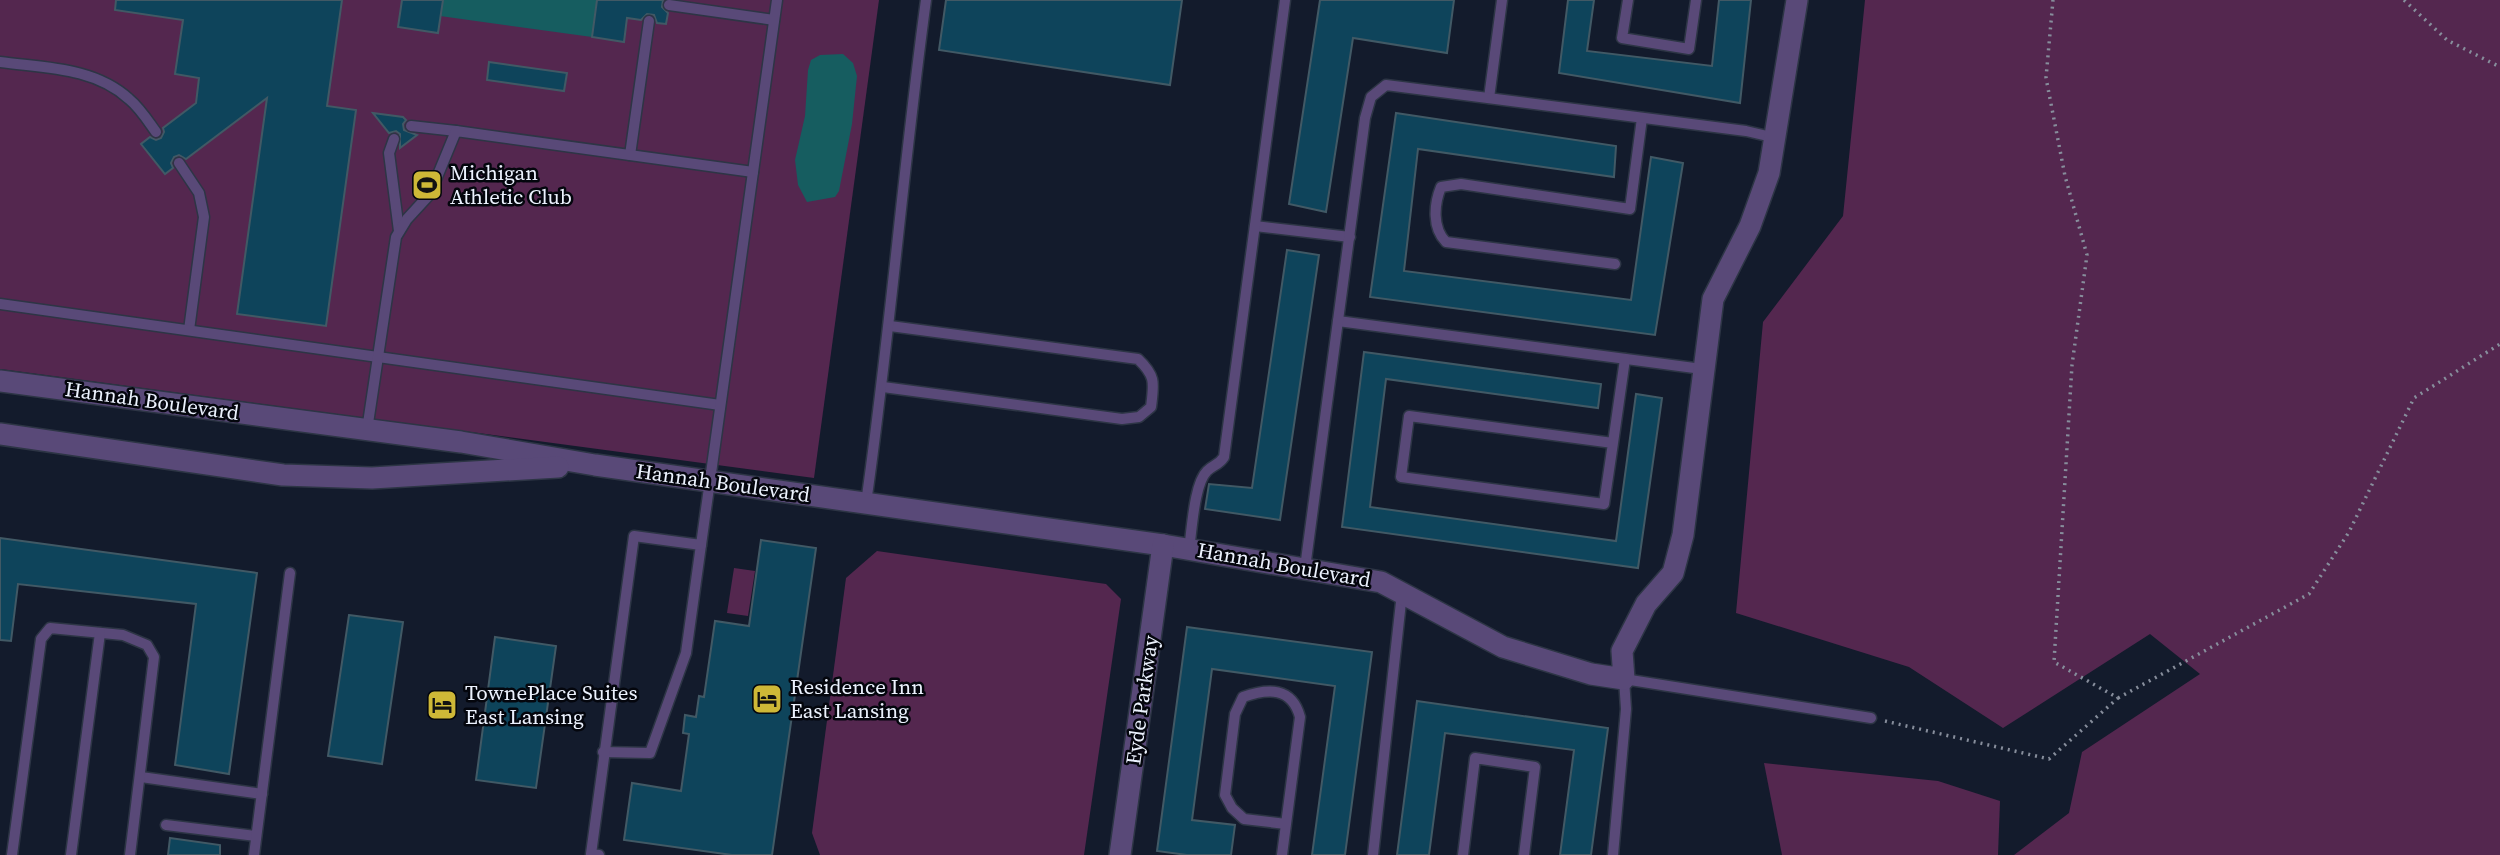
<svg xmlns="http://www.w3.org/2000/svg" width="2500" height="855" font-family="'Source Serif 4',serif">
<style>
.green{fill:#54274f}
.water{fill:#165d60}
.building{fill:#0e445b;stroke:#415965;stroke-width:2}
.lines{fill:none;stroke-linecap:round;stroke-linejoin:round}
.service-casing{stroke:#2d3545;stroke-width:13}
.minor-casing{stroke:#2d3545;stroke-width:24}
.path{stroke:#878e9c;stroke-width:3.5;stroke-dasharray:2 5;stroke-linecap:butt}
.service{stroke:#594978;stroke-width:10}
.minor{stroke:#594978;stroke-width:21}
.labels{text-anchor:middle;stroke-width:5;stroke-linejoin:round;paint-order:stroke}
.poi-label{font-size:21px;fill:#ecf2fe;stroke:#04060d;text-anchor:start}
.street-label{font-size:21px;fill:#ecf2fe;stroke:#04060d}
</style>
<rect width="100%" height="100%" fill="#131b2c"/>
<!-- green -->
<g class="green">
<polygon points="0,0 879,0 814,478 0,369"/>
<polygon points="1865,0 2500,0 2500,855 2014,855 2069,813 2082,752 2200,674 2150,634 2003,728 1909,667 1736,613 1763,322 1843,216"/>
<polygon points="877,551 1106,584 1121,599 1084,855 820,855 812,833 846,578"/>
<polygon points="734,568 755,571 748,616 727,613"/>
<polygon points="1764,763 1938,781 2000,801 1998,855 1782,855"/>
</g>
<!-- water -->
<g class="water">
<polygon points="443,0 597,0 592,37 440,16"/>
<polygon points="843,54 853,63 857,76 852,124 839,191 835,197 807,202 798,185 795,160 805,116 808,70 811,60 820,55"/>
</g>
<!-- building -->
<g class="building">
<polygon points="116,0 342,0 327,106 356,110 326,326 237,314 267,98 186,159 179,155 174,157 171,163 173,168 165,174 141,144 150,137 156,140 161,138 164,132 163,128 196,103 199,78 175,74 183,20 115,10"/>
<polygon points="402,0 443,0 438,33 398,27"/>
<polygon points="597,0 663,0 662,7 668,13 666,24 657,23 654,15 647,14 641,20 627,18 624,42 592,37"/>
<polygon points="946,0 1182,0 1170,85 939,50"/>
<polygon points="1320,0 1454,0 1447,53 1353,38 1326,212 1289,204"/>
<polygon points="1568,0 1594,0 1587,51 1712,66 1719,0 1751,0 1740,103 1559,73"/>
<polygon points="489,62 567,73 564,91 487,80"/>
<polygon points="373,113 403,117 406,120 403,124 404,130 417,135 400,148 400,134 396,131 389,133"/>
<polygon points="1396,113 1616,146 1614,177 1418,149 1404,271 1631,300 1651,157 1683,163 1655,335 1370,297"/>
<polygon points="1287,250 1319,255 1280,520 1205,509 1209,484 1252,488"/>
<polygon points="1364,352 1601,384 1598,408 1386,379 1370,507 1616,541 1636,394 1662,398 1638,568 1342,527"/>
<polygon points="0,538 257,573 229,774 175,765 196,604 18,584 11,641 0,640"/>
<polygon points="761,540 816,548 772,855 732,855 624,840 632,783 681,791 689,734 683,733 685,715 696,717 699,696 704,697 715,621 749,626"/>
<polygon points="349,615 403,622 382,764 328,756"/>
<polygon points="1187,627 1372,652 1345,855 1312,855 1335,686 1212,669 1192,820 1235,825 1231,855 1187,855 1157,851"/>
<polygon points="495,637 556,646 536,788 476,780"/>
<polygon points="1417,701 1608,728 1591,855 1560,855 1574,750 1445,733 1429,855 1397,855"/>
<polygon points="170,838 220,845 220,855 168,855"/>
</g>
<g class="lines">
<!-- service casing -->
<g class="service-casing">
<g id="service">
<polyline points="1628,0 1622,38 1689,49 1696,0"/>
<polyline points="669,5 774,20"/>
<path d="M0 62C44 68 94 67 129 99 140 108 148 121 156 132"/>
<polyline points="1489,98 1502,0"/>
<polyline points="411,126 456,131"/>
<polyline points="394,139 389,153 399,231"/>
<polyline points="630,155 649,21"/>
<polyline points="179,163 199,193 204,217 189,330"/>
<polyline points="1255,226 1350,237"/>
<path d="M1615 264 1446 242C1432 228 1434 204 1441 187L1461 184 1630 209 1642 118"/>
<polyline points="0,304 720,405"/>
<polyline points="1338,321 1702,369"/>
<path d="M883 387 1122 419 1139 417 1151 407C1154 383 1156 376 1138 359L890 326"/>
<polyline points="367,430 396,237 407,219 430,194 456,131 753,172"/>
<polyline points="1613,443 1604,504 1401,477 1409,416 1613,443 1625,359"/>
<path d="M866 503C890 336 903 167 926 0"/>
<path d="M1189 549C1192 530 1194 484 1207 471 1213 465 1219 465 1224 457L1285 0"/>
<polyline points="1305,568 1365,118 1371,97 1386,85 1746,131 1776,138"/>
<polyline points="603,752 650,753 686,653 701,545"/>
<polyline points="141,777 262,794"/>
<polyline points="166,825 256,836"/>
<polyline points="12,855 41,639 50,628 123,635 147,645 154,657 130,855"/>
<polyline points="71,855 100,633"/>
<polyline points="254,855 290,573"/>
<polyline points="599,855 591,854 634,536 701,545 777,0"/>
<path d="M1282 855 1300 717C1292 687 1268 688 1243 697L1235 714 1225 795 1232 808 1244 819 1286 824"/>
<polyline points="1373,855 1402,593"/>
<polyline points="1463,855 1475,758 1535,767 1524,855"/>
<polyline points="1613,855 1626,709 1624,679 1871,718"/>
</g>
</g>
<!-- minor casing -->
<g class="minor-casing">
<g id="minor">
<polyline points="0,381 461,442 595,465 1163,545 1381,582 1503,647 1591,674 1624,679 1622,651 1646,604 1673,573 1683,535 1713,299 1750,226 1769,173 1797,0"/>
<polyline points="0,434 283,475 372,478 558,467"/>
<polyline points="1120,855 1163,545"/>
</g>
</g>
<!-- path -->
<g class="path">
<polyline points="2404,0 2447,40 2500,67"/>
<polyline points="2118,698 2309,594 2349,532 2414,398 2500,344"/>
<polyline points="1885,721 2049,759 2118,698 2054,662 2072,365 2087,255 2065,176 2046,78 2053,0"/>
</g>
<!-- service -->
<use href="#service" class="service"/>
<!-- minor -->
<use href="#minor" class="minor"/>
</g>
<!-- icons -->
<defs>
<g id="stadium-square" transform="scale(1.575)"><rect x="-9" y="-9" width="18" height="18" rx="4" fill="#ceb837" stroke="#04060d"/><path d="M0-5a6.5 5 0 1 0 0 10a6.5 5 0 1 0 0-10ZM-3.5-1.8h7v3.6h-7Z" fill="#111"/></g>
<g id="hotel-square" transform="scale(1.575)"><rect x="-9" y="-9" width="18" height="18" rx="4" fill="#ceb837" stroke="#04060d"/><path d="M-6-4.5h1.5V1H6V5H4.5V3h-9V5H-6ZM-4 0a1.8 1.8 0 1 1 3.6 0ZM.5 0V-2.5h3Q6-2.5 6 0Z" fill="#111"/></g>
</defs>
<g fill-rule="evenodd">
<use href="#stadium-square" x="427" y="185"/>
<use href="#hotel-square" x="767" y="699"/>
<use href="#hotel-square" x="442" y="705"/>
</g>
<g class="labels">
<!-- poi labels -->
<g class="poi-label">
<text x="450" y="180">Michigan<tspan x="450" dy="24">Athletic Club</tspan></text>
<text x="790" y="694">Residence Inn<tspan x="790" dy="24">East Lansing</tspan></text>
<text x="465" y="700">TownePlace Suites<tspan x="465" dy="24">East Lansing</tspan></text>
</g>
<!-- street labels -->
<g class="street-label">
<text transform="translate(152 401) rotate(8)" y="7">Hannah Boulevard</text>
<text transform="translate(723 483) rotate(8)" y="7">Hannah Boulevard</text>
<text transform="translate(1284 565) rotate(10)" y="7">Hannah Boulevard</text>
<text transform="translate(1142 700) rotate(-82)" y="7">Eyde Parkway</text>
</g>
</g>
</svg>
